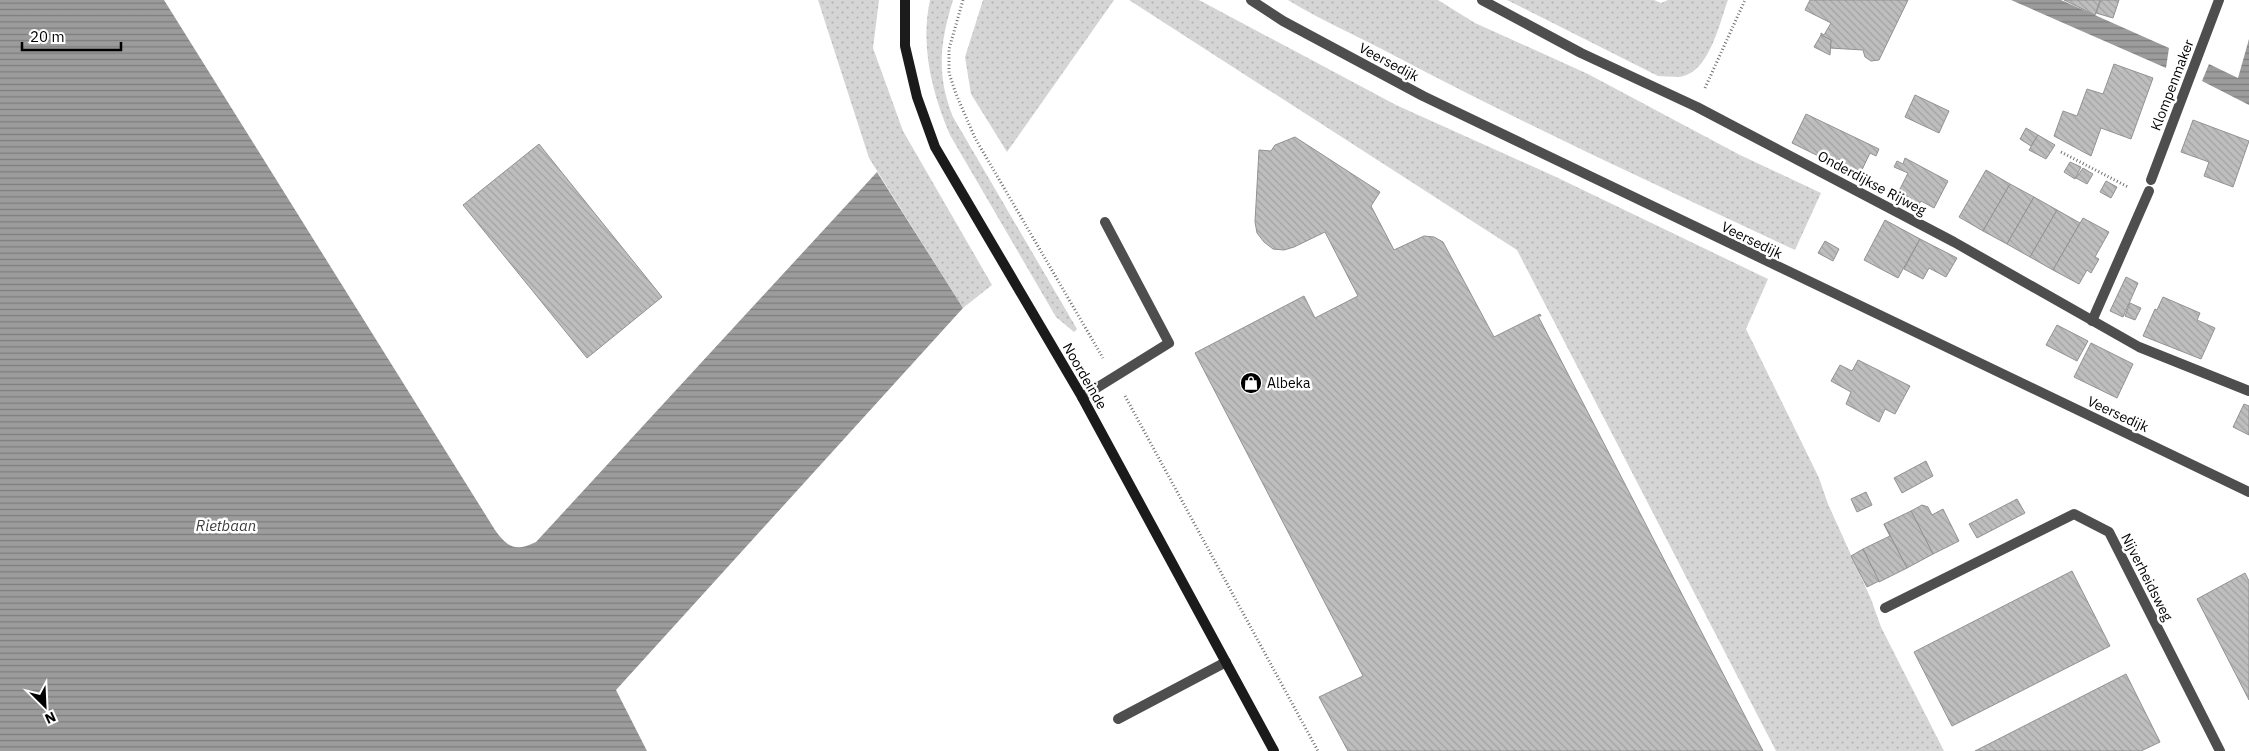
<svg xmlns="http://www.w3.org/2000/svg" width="2249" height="751" font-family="'IBM Plex Sans',sans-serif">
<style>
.grass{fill:url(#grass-dots)}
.water{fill:url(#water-rules)}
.building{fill:url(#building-back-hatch);stroke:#929292}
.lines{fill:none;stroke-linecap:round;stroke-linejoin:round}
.path{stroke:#707070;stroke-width:3;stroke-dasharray:1 2.5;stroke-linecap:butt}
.service{stroke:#4e4e4e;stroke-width:10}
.minor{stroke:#4e4e4e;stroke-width:10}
.tertiary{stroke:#4e4e4e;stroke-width:10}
.secondary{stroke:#1b1b1b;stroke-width:10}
.labels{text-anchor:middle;stroke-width:5;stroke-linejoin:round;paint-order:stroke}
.street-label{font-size:14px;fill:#000;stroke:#fff}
.poi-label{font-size:14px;fill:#000;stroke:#fff;text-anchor:start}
.water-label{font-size:15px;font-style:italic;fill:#3d3d3d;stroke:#fff}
</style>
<defs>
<pattern id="grass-dots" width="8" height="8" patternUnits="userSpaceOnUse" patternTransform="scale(1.25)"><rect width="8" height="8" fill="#d5d5d5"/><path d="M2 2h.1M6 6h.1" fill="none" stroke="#b5b5b5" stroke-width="1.8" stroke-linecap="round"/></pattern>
<pattern id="water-rules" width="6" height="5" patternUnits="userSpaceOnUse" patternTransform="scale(1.25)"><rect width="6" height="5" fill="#9c9c9c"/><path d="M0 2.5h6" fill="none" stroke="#7d7d7d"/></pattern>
<pattern id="building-back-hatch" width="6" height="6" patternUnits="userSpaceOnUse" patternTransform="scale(1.25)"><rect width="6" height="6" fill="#bebebe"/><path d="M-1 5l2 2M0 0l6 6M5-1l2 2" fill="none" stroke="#a2a2a2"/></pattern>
</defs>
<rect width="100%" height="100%" fill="#fff"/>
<!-- grass -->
<g class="grass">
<polygon points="818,0 879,0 873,48 903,131 992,285 963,308 869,158"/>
<path d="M930 0H953C940 43 936 74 953 117L1077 329 1074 332 1056 317 950 135C932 93 920 46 930 0Z"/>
<polygon points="983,0 1114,0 1007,152 971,94 965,57"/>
<polygon points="1129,0 1199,0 1396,105 1556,177 1768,279 1746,329 1819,478 1828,504 1871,599 1881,627 1944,751 1776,751 1517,250"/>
<path d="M1288 0H1438L1475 23 1588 74 1740 155 1821 193 1795 250C1661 187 1526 125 1395 56 1360 37 1322 21 1288 0Z"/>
<path d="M1507 0H1654L1661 3 1668 0H1728C1719 24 1709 75 1678 77 1671 77 1664 76 1658 76Z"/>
</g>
<!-- water -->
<g class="water">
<path d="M0 0H164L495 530C508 548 516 552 536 542L877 172 963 308 616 690 647 751H0Z"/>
<polygon points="2011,0 2061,0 2169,48 2166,68"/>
<polygon points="2249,39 2249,105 2202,81 2209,64 2238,78"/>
</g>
<!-- building -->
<g class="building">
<polygon points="1810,0 1908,0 1879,60 1871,61 1865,57 1863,50 1830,48 1831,40 1821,35 1821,33 1824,35 1831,23 1805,10"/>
<polygon points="2064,0 2100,0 2095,15"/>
<polygon points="2101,0 2119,0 2113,18 2096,13"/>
<polygon points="1821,35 1831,40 1830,55 1814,47"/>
<polygon points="2114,64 2153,78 2131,139 2101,128 2091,156 2054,136 2063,111 2077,116 2087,89 2103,94"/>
<polygon points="1915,95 1949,111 1939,133 1905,117"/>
<polygon points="1806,114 1879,149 1876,156 1870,153 1859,176 1792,143"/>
<polygon points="2193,120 2249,141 2233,187 2204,176 2209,162 2181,152"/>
<polygon points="2026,128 2038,135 2031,146 2020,139"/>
<polygon points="2038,135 2055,145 2046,159 2029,150"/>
<polygon points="1295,137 1380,192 1371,206 1394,250 1424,236 1434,237 1443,242 1494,337 1540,314 1541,316 1538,316 1763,751 1348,751 1319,697 1363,676 1195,353 1304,296 1315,318 1358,296 1325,232 1294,247 1284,250 1273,249 1264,242 1257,233 1255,222 1259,150 1271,151 1275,145"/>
<polygon points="539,144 662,297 587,358 463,205"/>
<polygon points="1905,158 1948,181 1934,208 1921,201 1918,206 1897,195 1908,173 1894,167 1897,161 1903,164"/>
<polygon points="2070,162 2081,167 2075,179 2064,172"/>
<polygon points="2083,168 2093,174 2087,184 2076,178"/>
<polygon points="1986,170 2010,184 1983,231 1959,217"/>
<polygon points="2106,181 2117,187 2111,198 2100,192"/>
<polygon points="2010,184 2034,197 2007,244 1983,231"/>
<polygon points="2034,197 2057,210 2030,257 2007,244"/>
<polygon points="2057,210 2080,223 2053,270 2030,257"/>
<polygon points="2083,218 2109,232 2095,257 2099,259 2091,273 2087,270 2079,284 2053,270"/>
<polygon points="1885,220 1920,239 1898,278 1864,260"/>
<polygon points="1920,239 1957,258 1946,277 1929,268 1923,279 1904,269"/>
<polygon points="1825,241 1839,249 1833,261 1818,253"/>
<polygon points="2126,277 2138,283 2123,317 2110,311"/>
<polygon points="2163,297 2200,313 2197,320 2215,328 2201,359 2143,336 2155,309 2157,310"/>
<polygon points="2130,303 2141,308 2135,320 2125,316"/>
<polygon points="2057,325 2088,341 2077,361 2046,345"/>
<polygon points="2091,343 2133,364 2117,398 2074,377"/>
<polygon points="1858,360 1910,386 1895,414 1885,409 1879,422 1846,404 1851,392 1831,381 1840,365 1852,371"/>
<polygon points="2244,404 2249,406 2249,435 2233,427"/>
<polygon points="1926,461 1933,476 1902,493 1894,478"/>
<polygon points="1866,492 1872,505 1857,512 1851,499"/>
<polygon points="2017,499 2025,513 1977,538 1969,524"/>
<polygon points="1922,505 1928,507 1932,515 1943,509 1959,541 1933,554 1911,511"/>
<polygon points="1911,511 1933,554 1907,568 1884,524"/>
<polygon points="1884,524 1907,568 1879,582 1863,549 1890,536"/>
<polygon points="1863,549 1879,581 1867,587 1851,556"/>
<polygon points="2072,571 2110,646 1952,726 1914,652"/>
<polygon points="2245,573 2249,581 2249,700 2197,599"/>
<polygon points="2126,674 2160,742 2141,751 1975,751"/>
</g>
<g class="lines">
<!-- path -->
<g class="path">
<polyline points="963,0 949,49 949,73 956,94 975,138 1103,358"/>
<polyline points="1705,88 1745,0"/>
<polyline points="2061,152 2128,187"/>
<polyline points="1125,396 1318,751"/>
</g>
<!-- service -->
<g class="service">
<polyline points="2092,321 2149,191"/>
<polyline points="1082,397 1169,343 1105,222"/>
</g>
<!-- minor -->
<g class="minor">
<polyline points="1482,0 1581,53 1697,107 1954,242 2139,347 2249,391"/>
<polyline points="2151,180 2219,0"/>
<polyline points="1885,608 2074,514 2109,532 2220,751"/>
<polyline points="1118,719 1226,662"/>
</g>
<!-- tertiary -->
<polyline class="tertiary" points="1251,0 1283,21 1423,96 2249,492"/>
<!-- secondary -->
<polyline class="secondary" points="905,0 905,46 917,97 935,147 1082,397 1274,751"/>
</g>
<!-- icons -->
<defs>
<g id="shop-disc" transform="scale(1.125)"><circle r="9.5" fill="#000" stroke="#fff"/><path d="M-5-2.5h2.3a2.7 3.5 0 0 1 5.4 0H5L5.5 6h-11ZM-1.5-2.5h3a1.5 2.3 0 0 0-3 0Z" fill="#fff"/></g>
</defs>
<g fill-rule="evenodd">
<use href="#shop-disc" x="1251" y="383"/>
</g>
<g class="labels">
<!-- street labels -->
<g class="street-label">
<text transform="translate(1389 62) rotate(28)" y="5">Veersedijk</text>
<text transform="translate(2172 85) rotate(-69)" y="5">Klompenmaker</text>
<text transform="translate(1872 183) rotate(28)" y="5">Onderdijkse Rijweg</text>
<text transform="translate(1752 240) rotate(26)" y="5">Veersedijk</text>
<text transform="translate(1085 376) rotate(60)" y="5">Noordeinde</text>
<text transform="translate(2118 414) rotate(25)" y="5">Veersedijk</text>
<text transform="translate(2147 577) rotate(63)" y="5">Nijverheidsweg</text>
</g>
<!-- poi labels -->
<g class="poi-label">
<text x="1267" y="388">Albeka</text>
</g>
<!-- water labels -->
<g class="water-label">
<text x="226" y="531">Rietbaan</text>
</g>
</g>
<!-- north arrow -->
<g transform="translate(45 706) rotate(156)" stroke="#ffffff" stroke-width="4" paint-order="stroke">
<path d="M0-4L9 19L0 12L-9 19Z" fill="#000000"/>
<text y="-8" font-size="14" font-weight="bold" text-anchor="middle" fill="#000000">N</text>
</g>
<!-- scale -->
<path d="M22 42v8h99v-8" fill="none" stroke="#000000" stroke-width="2.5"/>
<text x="30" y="42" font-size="15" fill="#000000" stroke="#ffffff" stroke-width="4" paint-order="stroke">20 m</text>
</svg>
